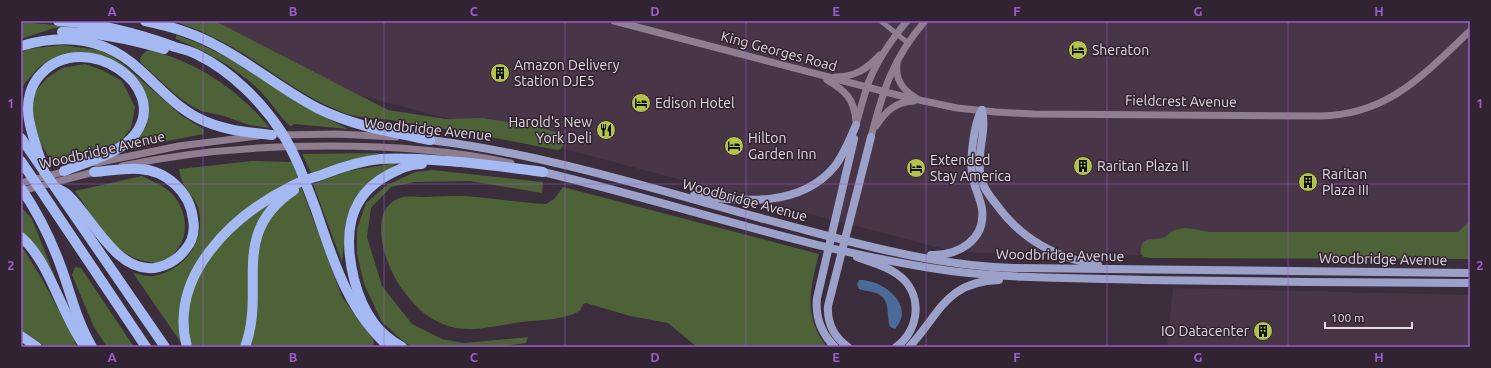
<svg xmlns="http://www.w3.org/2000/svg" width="1491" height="368" font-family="Ubuntu,sans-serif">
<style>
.built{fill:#483548}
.green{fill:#4d6237}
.water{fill:#4b6a97}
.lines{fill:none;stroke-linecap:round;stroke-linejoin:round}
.street{stroke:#8f7e8f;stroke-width:5}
.secondary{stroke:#8f7e8f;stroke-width:7}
.primary{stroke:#9ca1ca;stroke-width:8}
.highway{stroke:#a4b9f2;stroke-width:10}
.grid{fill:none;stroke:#9a60ca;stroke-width:1;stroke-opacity:0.55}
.labels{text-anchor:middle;stroke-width:3;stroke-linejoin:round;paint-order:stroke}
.poi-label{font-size:14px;fill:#e3dae3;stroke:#312331;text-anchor:start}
.street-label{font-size:14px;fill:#e3dae3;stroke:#312331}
.neatline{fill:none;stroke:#9a60ca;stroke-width:1.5}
.grid-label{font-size:13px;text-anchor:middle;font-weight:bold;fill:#9a60ca}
</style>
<rect width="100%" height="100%" fill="#3b2d3b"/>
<!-- built -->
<g class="built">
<polygon points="214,21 1470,21 1470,259 979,253 940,248 340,90"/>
<polygon points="1173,288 1470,295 1470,347 1167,347"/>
</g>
<!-- green -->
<g class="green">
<path d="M173 21H215L388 110 446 119 483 118 542 128 562 134C565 140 565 149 557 150 504 139 450 130 396 121 374 117 359 120 337 110 301 95 276 74 244 54 221 40 198 29 173 21Z"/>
<polygon points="21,22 76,27 54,28 21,39"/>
<path d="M176 35 198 43 234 61 311 110 348 129 294 124 292 126H290C278 115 270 100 258 89 234 66 206 52 176 39Z"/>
<polygon points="62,45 98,50 110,55 123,64 182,116 202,128 204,131 203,134 133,148 147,125 147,105 140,87 102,56 91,54 70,53 40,66 24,84 21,101 21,53 28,49"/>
<path d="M149 50C196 61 240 91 270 128L249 125 224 116 201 111 190 105 177 96 141 63 140 60C142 54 144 52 149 50Z"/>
<polygon points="85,64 102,70 122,81 135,107 131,128 120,142 54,166 37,137 31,112 33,94 47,78 62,68"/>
<polygon points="380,153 311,173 302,154"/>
<path d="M252 161 292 162 342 297 374 341 373 347H184L133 273C139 274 148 277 154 276 186 269 207 240 198 207 195 199 187 192 183 183 181 179 180 174 179 169Z"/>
<polygon points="397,163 361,190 347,217 342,262 313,184 348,171"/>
<polygon points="433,170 543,182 542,193 470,181 415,182 391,187 371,208 367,237 382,286 412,324 442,339 464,343 528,337 526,343 498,347 414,347 405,343 382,322 364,284 357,254 357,229 366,203 387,185 415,172"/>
<path d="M142 176C151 181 161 184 169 191 186 206 191 233 176 251 174 253 172 256 170 258 152 270 123 255 110 241 98 227 86 206 75 191Z"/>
<path d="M563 187 819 254C810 288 803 317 827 347H697L668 323 630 316 586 303 583 304 580 311C562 320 541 320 521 322 496 325 467 335 443 324 426 318 412 303 402 289 387 269 366 214 397 199 405 195 416 197 425 197 437 196 449 196 461 196 489 197 517 203 546 204L554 199Z"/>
<polygon points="21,207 32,219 57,282 49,268 21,233"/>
<path d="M1470 221V259L1150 258 1144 257 1141 254C1139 233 1156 242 1165 237 1169 235 1170 231 1175 230 1186 226 1198 230 1209 232H1458Z"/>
<polygon points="21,245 42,279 71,333 77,347 46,347 21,330"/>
<polygon points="75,267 81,268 134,347 107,347 94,327 72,275"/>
</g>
<!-- water -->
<path class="water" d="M859 280C882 279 917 305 895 329L890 327C886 316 891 300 878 294 872 291 865 291 859 289L857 284Z"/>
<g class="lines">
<!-- street -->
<polyline class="street" points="881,21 908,43"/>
<!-- secondary -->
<g class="secondary">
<path d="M614 21 905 97 957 108 996 112 1034 114 1320 116C1389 115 1424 74 1470 31"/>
<path d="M897 64C895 80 903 90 916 98"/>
<path d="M835 77C855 77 867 69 880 55"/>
<path d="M827 80C846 91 854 99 856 121"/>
<path d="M856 125C860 111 864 95 869 81 878 59 892 39 907 21"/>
<path d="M876 126C886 111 895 102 914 101"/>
<polyline points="280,135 337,134 396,137"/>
<path d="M871 137C883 90 893 58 925 21"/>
<polyline points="96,163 179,146 258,136"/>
<path d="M122 166C191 151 260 146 330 146 391 146 451 150 511 163"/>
<polyline points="21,183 67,171"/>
<polyline points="21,191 98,171"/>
</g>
<!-- primary -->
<g class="primary">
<path d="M982 110C987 131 977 151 980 171 981 185 988 194 996 204 1021 239 1055 258 1098 265"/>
<path d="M430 140C560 156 684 199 809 231 877 249 944 266 1014 268L1470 273"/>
<path d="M543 172C678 204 813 252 951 271 1015 279 1080 278 1144 280 1253 282 1361 282 1470 283"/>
<path d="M694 195C741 202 801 208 835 166 844 154 850 139 856 125"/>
<path d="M931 255C958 256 986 240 982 209 980 196 973 186 972 173 970 160 974 121 982 110"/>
<path d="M857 257C870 262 885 265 897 274 923 292 921 329 896 347"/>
<path d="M835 347C822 334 815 317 817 298L854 139"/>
<path d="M848 347C834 337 827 323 828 306L871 137"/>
<path d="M909 347C941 313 945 282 999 280"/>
</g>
<!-- highway -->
<g class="highway">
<path d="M58 21C98 23 137 33 175 47 183 49 191 51 198 55 231 71 262 102 282 133 297 157 306 184 316 210 333 260 348 311 389 347"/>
<path d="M145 21C170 26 196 34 219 47 253 65 282 90 317 108 353 126 391 132 430 140"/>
<path d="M62 32C97 32 130 39 164 49"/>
<path d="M21 46C65 33 106 38 140 70 159 87 175 106 198 118 221 130 246 132 272 135"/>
<polyline points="21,138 165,347"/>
<polyline points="21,161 146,347"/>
<path d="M44 171C39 152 28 128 28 109 28 95 32 83 42 73 85 29 170 85 136 133 122 153 86 162 64 171"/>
<path d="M21 188C38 213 51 239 61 267 71 294 77 322 92 347"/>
<path d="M56 188C60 190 66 192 69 196 92 218 116 272 154 268 167 266 177 260 185 250 193 241 195 230 193 219 190 192 166 170 139 169 124 168 109 171 94 172"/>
<path d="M21 237C50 262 61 314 85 347"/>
<polyline points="21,336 37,347"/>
<path d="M187 347C168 276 232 216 290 187 300 181 313 178 324 174 342 167 361 161 380 159 407 157 434 160 461 162 489 165 516 168 543 172"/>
<path d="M245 347C267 288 228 234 294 190"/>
<path d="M402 347C392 341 381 333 374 323 364 310 358 295 354 279 344 238 346 197 388 175 399 169 409 164 422 164"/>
</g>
</g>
<!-- grid -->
<path class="grid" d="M203 21V347M384 21V347M565 21V347M746 21V347M926 21V347M1107 21V347M1288 21V347M21 184H1470"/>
<!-- icons -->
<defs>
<g id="hotel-disc" transform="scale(1)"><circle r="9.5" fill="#b3c24b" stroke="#312331"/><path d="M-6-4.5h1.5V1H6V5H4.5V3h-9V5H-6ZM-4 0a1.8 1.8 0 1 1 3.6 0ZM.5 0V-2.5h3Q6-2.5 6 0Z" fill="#111"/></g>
<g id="building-disc" transform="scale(1)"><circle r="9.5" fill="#b3c24b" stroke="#312331"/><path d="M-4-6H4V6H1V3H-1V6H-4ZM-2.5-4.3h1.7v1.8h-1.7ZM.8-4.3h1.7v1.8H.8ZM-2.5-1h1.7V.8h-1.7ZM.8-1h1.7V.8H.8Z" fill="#111"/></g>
<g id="restaurant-disc" transform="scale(1)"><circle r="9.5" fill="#b3c24b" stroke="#312331"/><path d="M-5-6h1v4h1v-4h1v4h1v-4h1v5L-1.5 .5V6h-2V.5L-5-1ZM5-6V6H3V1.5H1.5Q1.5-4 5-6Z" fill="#111"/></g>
</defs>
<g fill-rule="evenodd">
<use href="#hotel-disc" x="1078" y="50"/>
<use href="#building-disc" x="500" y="73"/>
<use href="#hotel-disc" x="641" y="103"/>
<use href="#restaurant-disc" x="606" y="130"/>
<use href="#hotel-disc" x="734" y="146"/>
<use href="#building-disc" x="1083" y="166"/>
<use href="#hotel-disc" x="916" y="168"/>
<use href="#building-disc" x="1308" y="182"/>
<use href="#building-disc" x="1263" y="331"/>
</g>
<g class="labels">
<!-- poi labels -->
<g class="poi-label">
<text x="1092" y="55">Sheraton</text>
<text x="514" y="70">Amazon Delivery<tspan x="514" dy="16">Station DJE5</tspan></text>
<text x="655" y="108">Edison Hotel</text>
<text x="592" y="127" text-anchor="end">Harold's New<tspan x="592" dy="16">York Deli</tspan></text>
<text x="748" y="143">Hilton<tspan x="748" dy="16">Garden Inn</tspan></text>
<text x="930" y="165">Extended<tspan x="930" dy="16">Stay America</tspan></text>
<text x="1097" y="171">Raritan Plaza II</text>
<text x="1322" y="179">Raritan<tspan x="1322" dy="16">Plaza III</tspan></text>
<text x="1249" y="336" text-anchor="end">IO Datacenter</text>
</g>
<!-- street labels -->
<g class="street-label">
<text transform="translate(779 51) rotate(15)" y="5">King Georges Road</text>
<text transform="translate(1181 101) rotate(1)" y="5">Fieldcrest Avenue</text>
<text transform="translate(428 129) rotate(6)" y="5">Woodbridge Avenue</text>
<text transform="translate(102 150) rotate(-13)" y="5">Woodbridge Avenue</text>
<text transform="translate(745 200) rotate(15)" y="5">Woodbridge Avenue</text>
<text transform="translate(1060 255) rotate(1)" y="5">Woodbridge Avenue</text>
<text transform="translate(1383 259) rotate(1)" y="5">Woodbridge Avenue</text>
</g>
</g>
<!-- border -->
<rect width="1491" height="368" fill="none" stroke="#312331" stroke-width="44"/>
<!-- scale -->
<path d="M1325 322v6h87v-6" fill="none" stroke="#e3dae3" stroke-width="2"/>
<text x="1331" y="322" font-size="12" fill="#e3dae3" stroke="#312331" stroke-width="3" paint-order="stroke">100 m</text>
<rect x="22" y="22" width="1447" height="324" class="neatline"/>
<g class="grid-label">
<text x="112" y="16">A</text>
<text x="293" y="16">B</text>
<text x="474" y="16">C</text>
<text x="655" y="16">D</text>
<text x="836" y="16">E</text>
<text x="1017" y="16">F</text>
<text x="1198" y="16">G</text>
<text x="1379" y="16">H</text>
<text x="11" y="108">1</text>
<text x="1480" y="108">1</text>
<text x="11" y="270">2</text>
<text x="1480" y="270">2</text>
<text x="112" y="362">A</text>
<text x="293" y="362">B</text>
<text x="474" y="362">C</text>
<text x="655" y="362">D</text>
<text x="836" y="362">E</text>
<text x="1017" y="362">F</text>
<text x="1198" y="362">G</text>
<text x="1379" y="362">H</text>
</g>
</svg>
